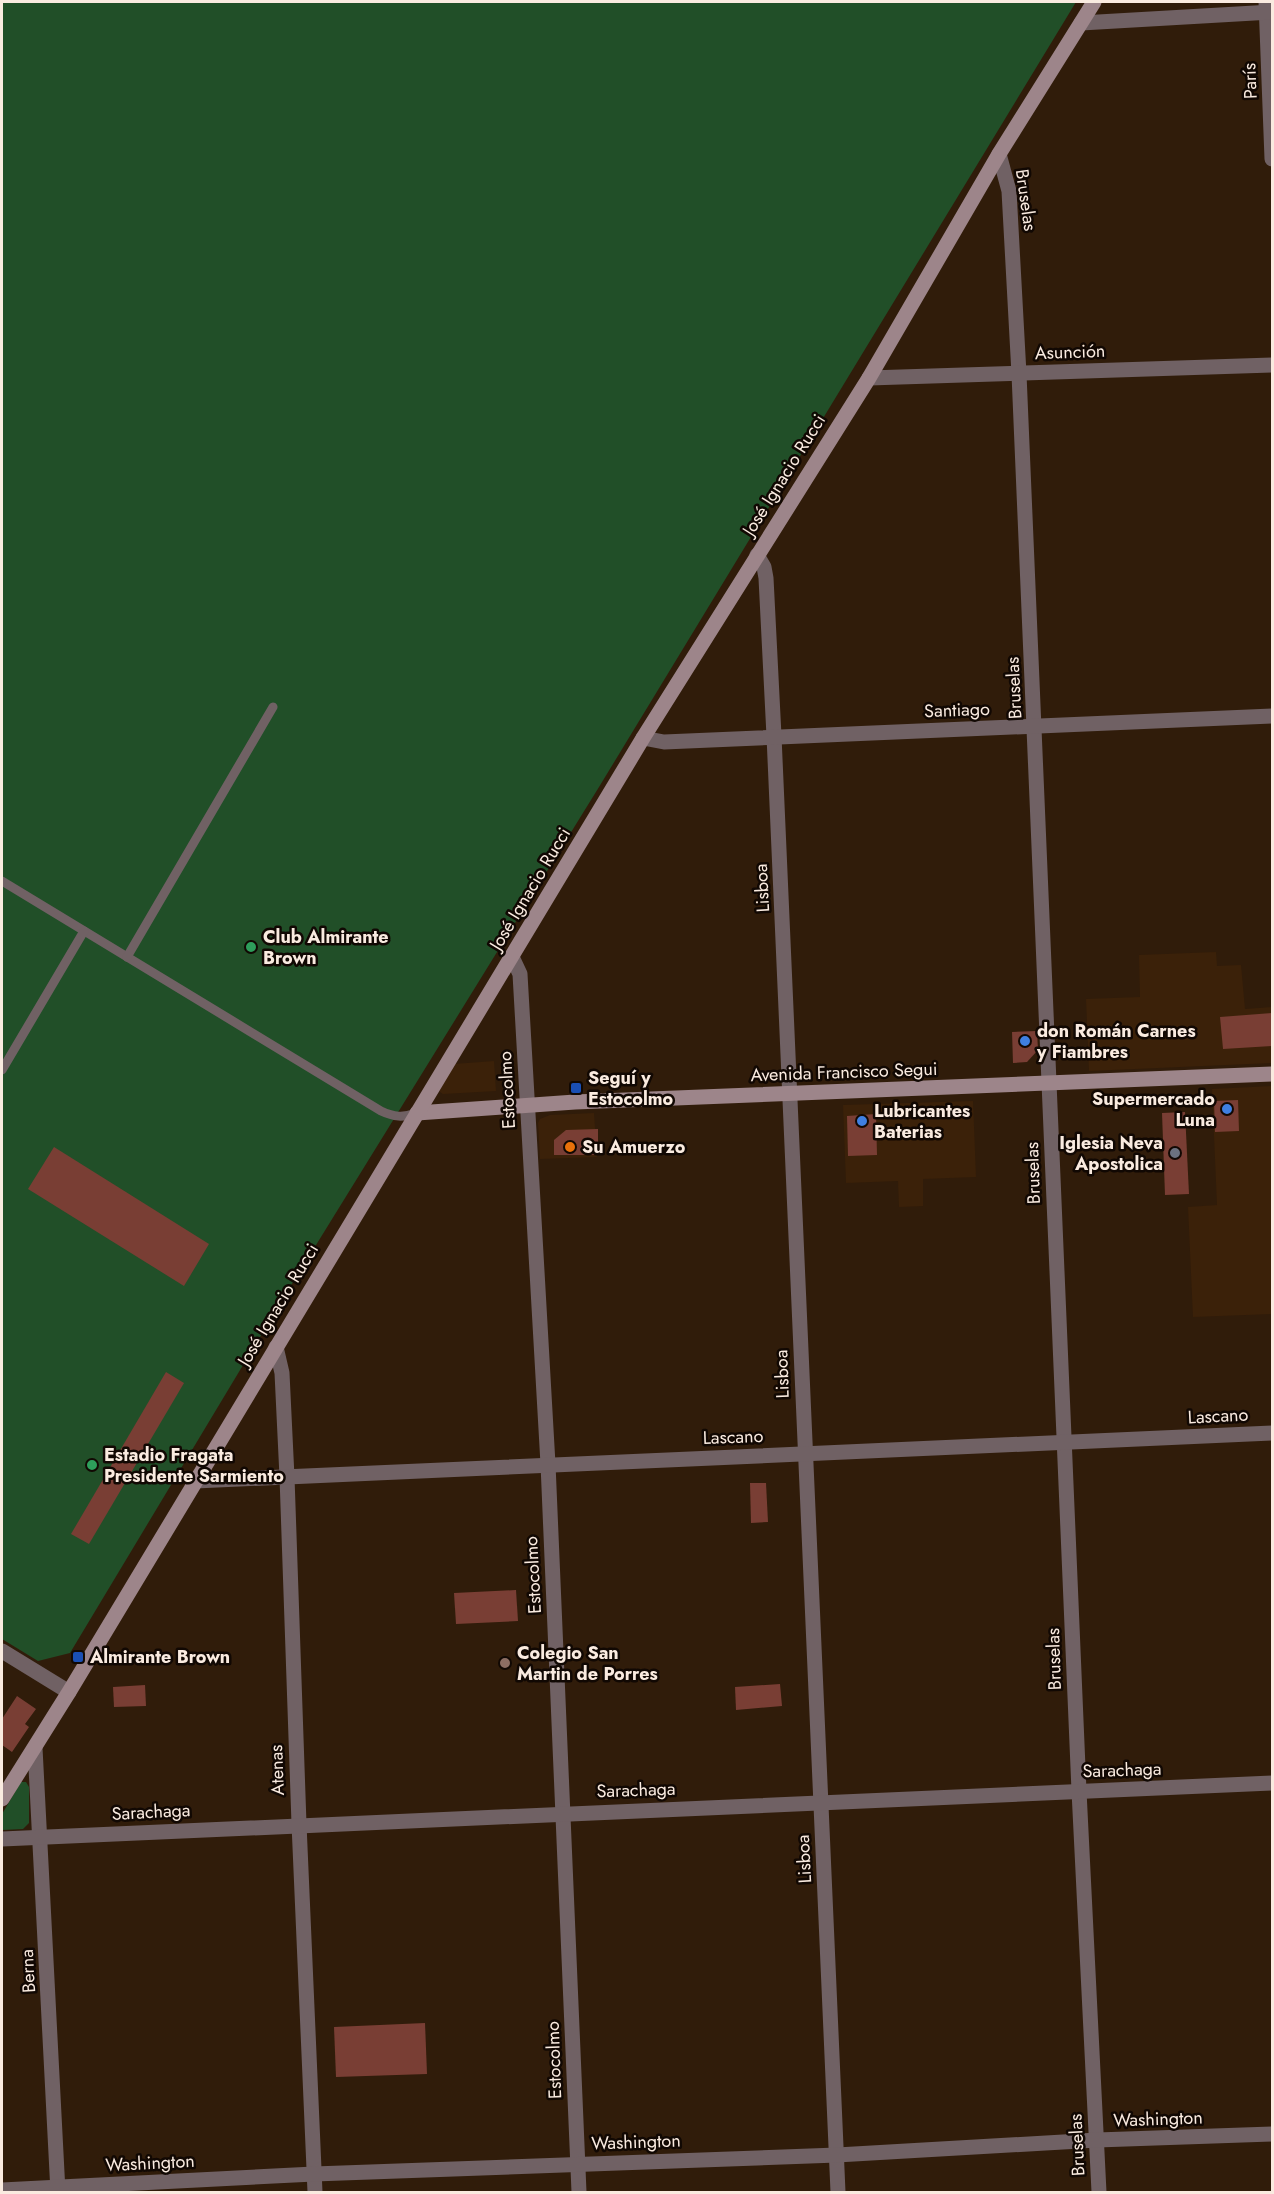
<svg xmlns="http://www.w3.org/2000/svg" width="1274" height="2194" font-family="Jost,sans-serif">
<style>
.built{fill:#3b2109}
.green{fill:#214f28}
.building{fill:#793e34}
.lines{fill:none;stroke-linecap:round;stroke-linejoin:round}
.lane{stroke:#706164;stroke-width:9}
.street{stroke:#706164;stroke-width:15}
.secondary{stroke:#9d858a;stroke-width:15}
.leisure-dot{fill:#2e9e5b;stroke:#110803;stroke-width:2}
.shop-dot{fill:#3f7fe0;stroke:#110803;stroke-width:2}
.transit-dot{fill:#1a4fb4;stroke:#110803;stroke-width:2}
.food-dot{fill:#e8710a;stroke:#110803;stroke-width:2}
.worship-dot{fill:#6b7280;stroke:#110803;stroke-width:2}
.education-dot{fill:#8d6e63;stroke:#110803;stroke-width:2}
.labels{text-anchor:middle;stroke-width:5;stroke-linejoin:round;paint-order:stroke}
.street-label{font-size:18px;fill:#faebe0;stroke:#110803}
.poi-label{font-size:18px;font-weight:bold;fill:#faebe0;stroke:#110803;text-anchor:start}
</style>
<rect width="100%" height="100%" fill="#301c0a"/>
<!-- built -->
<g class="built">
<polygon points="1216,952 1217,966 1241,965 1245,1009 1272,1007 1272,1063 1089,1071 1086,999 1140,997 1139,955"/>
<polygon points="494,1061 496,1091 443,1094 440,1092 439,1088 454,1064"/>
<polygon points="1272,1086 1272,1314 1193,1317 1188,1207 1217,1205 1212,1089"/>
<polygon points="973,1101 976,1177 923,1179 923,1206 899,1207 898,1181 846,1183 843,1105"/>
<polygon points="594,1113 597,1157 540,1159 538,1123 540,1119 550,1115"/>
</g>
<!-- green -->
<g class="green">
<polygon points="2,2 1076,2 599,787 287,1292 70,1653 38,1661 2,1639"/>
<polygon points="21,1782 26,1782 29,1787 29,1823 23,1829 2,1830 2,1814"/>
</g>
<!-- building -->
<g class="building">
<polygon points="1272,1013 1272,1046 1223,1049 1220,1017"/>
<polygon points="1037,1031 1038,1050 1027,1062 1013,1063 1012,1032"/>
<polygon points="1238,1100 1239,1131 1215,1132 1214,1101"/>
<polygon points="1185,1112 1189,1194 1165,1195 1162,1113"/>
<polygon points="876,1114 877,1155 848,1156 847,1116"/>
<polygon points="598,1129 598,1155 554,1155 554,1140 566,1130"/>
<polygon points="54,1147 209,1244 184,1286 28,1189"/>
<polygon points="166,1372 184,1383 89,1544 71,1534"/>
<polygon points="750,1483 766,1483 768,1522 751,1523"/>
<polygon points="516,1590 518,1621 456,1624 454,1593"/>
<polygon points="780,1684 782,1706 736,1710 735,1687"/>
<polygon points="145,1685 146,1706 114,1707 113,1687"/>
<polygon points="17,1696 36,1709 25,1724 29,1727 12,1752 2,1745 2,1719"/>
<polygon points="425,2023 427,2074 336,2077 334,2027"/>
</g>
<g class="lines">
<!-- lane -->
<g class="lane">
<path d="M2 881 381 1111C394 1117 403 1118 416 1113"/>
<polyline points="127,957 273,707"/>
<polyline points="2,1070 84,931"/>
</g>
<!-- street -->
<g class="street">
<polyline points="1266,2 1272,159"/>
<polyline points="1081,23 1272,12"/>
<polyline points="999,154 1009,191 1019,374 1079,1791 1099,2192"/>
<polyline points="869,378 1272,365"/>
<polyline points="757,555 764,567 766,578 774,736 838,2192"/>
<polyline points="643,738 664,742 1272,716"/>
<polyline points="512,957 520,974 548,1464 579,2192"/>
<polyline points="276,1347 282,1373 287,1477 299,1824 315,2192"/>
<polyline points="195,1481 1272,1433"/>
<polyline points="2,1651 69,1692"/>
<polyline points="35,1748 58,2192"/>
<polyline points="2,1839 1272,1783"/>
<polyline points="2,2190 314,2174 837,2155 1097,2140 1272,2134"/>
</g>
<!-- secondary -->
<g class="secondary">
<polyline points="417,1113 575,1102 1272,1074"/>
<polyline points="2,1799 69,1692 643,738 869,378 999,154 1094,2"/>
</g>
</g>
<!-- markers -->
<g class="leisure-dot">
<circle cx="251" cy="947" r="6"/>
<circle cx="92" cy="1465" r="6"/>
</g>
<g class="shop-dot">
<circle cx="1025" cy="1041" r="6"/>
<circle cx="1227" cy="1109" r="6"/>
<circle cx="862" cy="1121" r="6"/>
</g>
<g class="transit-dot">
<rect x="570" y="1082" width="12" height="12" rx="3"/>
<rect x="72" y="1651" width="12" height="12" rx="3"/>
</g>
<circle class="food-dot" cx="570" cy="1147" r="6"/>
<circle class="worship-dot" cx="1175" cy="1153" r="6"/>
<circle class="education-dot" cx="505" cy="1663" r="6"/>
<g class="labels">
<!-- street labels -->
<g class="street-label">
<text transform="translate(1250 81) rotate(-92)" y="6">París</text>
<text transform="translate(1026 200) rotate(82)" y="6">Bruselas</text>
<text transform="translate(1070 352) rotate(-2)" y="6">Asunción</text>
<text transform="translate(784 475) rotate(-58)" y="6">José Ignacio Rucci</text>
<text transform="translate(1014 688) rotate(-93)" y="6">Bruselas</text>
<text transform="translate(957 710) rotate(-2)" y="6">Santiago</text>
<text transform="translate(762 888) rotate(-93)" y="6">Lisboa</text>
<text transform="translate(530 889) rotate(-59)" y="6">José Ignacio Rucci</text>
<text transform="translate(844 1072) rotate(-2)" y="6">Avenida Francisco Segui</text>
<text transform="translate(507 1090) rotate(-93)" y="6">Estocolmo</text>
<text transform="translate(1033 1173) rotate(-92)" y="6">Bruselas</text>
<text transform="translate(278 1305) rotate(-59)" y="6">José Ignacio Rucci</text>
<text transform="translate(782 1374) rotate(-92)" y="6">Lisboa</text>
<text transform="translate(1218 1416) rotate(-3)" y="6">Lascano</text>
<text transform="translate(733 1437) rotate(-2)" y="6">Lascano</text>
<text transform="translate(533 1575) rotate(-93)" y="6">Estocolmo</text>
<text transform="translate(1054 1659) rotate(-92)" y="6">Bruselas</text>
<text transform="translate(277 1770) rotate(-92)" y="6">Atenas</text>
<text transform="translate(1122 1770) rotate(-2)" y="6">Sarachaga</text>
<text transform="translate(636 1790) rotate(-2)" y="6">Sarachaga</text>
<text transform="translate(151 1812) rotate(-3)" y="6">Sarachaga</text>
<text transform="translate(804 1859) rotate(-93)" y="6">Lisboa</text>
<text transform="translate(28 1971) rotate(-93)" y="6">Berna</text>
<text transform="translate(554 2060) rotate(-92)" y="6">Estocolmo</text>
<text transform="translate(1158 2119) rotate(-2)" y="6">Washington</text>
<text transform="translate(636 2142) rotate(-2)" y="6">Washington</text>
<text transform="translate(1077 2145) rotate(-93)" y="6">Bruselas</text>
<text transform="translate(150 2163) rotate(-3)" y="6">Washington</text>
</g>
<!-- poi labels -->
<g class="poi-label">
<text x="263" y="943">Club Almirante<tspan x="263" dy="21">Brown</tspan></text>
<text x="1037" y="1037">don Román Carnes<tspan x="1037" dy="21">y Fiambres</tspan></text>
<text x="588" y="1084">Seguí y<tspan x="588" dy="21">Estocolmo</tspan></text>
<text x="1215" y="1105" text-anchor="end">Supermercado<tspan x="1215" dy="21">Luna</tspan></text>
<text x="874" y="1117">Lubricantes<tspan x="874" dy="21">Baterias</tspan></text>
<text x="1163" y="1149" text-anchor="end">Iglesia Neva<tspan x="1163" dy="21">Apostolica</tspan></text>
<text x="582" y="1153">Su Amuerzo</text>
<text x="104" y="1461">Estadio Fragata<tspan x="104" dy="21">Presidente Sarmiento</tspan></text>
<text x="517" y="1659">Colegio San<tspan x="517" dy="21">Martin de Porres</tspan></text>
<text x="90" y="1663">Almirante Brown</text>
</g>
</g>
<!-- border -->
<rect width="1274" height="2194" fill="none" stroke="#faebe0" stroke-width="6"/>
</svg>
